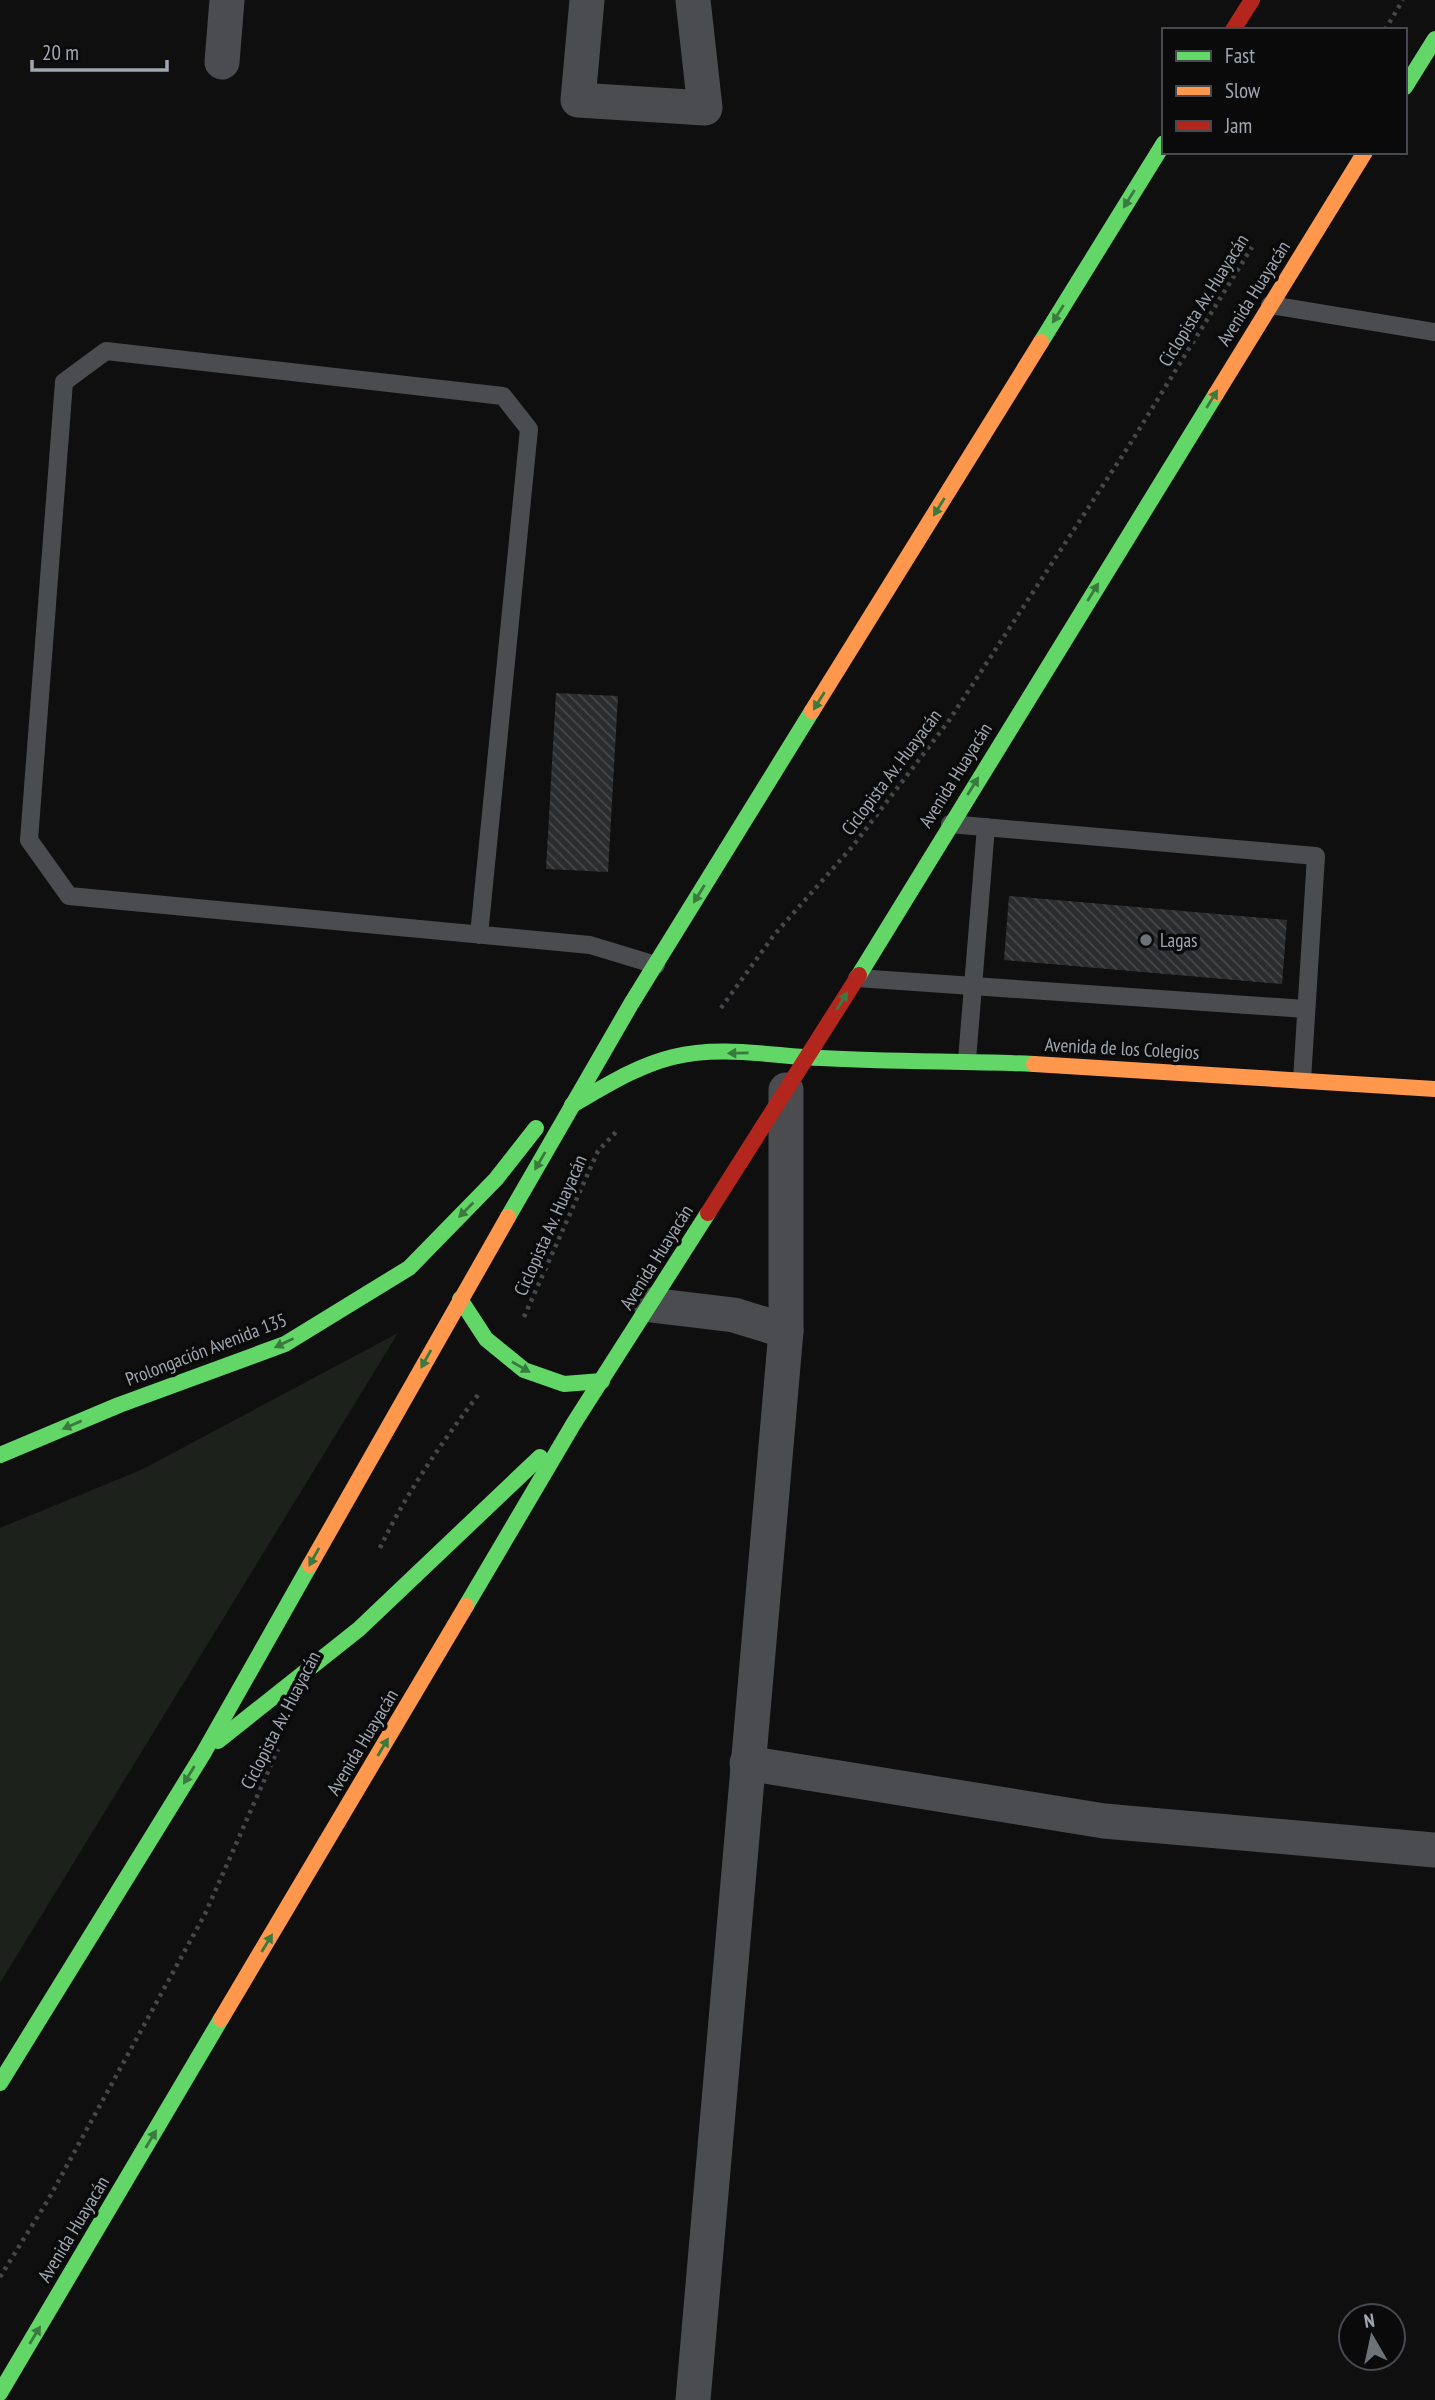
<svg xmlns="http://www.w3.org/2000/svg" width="1435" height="2400" font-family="'PT Sans Narrow',sans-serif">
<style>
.green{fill:#1c211c}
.building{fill:url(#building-back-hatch)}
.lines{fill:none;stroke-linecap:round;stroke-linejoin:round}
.path{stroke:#45474a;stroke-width:4.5;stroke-dasharray:3.5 5;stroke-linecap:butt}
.lane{stroke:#4a4c4f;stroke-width:18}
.street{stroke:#4a4c4f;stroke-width:35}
.fast{stroke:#63d668;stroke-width:16}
.slow{stroke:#ff974d;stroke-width:16}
.jam{stroke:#b3261e;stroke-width:16}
.oneway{fill:#3b7a3e}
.poi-dot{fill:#6d7279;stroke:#0a0a0b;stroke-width:2.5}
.labels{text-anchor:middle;stroke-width:7;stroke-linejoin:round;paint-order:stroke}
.street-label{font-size:19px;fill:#a0a7b1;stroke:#0a0a0b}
.poi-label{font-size:19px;fill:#a0a7b1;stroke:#0a0a0b;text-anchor:start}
</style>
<defs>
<pattern id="building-back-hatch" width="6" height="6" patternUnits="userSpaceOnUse" patternTransform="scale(1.75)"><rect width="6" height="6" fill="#2b2c2d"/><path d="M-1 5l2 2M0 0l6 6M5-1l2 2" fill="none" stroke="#464849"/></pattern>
</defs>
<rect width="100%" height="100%" fill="#0f0f10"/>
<!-- green -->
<polygon class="green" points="398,1333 0,1983 0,1528 143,1469"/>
<!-- building -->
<g class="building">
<polygon points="556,693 618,696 608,872 546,869"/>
<polygon points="1009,896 1287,920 1282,984 1004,960"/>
</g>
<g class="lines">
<!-- path -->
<g class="path">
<polyline points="1385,30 1403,0"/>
<polyline points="721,1008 774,935 852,847 948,722 1130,444 1252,247"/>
<polyline points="524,1317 598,1151 616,1132"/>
<path d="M380 1548C407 1491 443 1441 481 1391"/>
<polyline points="0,2277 48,2200 205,1914 278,1749"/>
</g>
<!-- lane -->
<g class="lane">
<polyline points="1270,305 1435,332"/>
<polyline points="950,824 1316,856 1302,1080"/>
<polyline points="479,935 529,429 503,396 106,351 64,382 29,840 69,896 590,945 656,965"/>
<polyline points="857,978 1306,1009"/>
<polyline points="967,1060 986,827"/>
</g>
<!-- street -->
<g class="street">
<polyline points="587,0 578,100 705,108 693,0"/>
<polyline points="222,62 227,0"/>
<polyline points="651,1305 734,1315 786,1331"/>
<polyline points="747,1763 1104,1821 1435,1850"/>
<polyline points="693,2400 786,1331 786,1090"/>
</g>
<!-- fast -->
<g class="fast">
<polyline points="1405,87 1435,39"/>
<polyline points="1041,342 1164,143"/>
<polyline points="859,975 1216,394"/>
<path d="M572 1105C604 1087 636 1066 673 1057 721 1045 772 1056 821 1058 892 1062 963 1061 1034 1064"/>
<polyline points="508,1217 631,1004 812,711"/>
<polyline points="460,1299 486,1339 524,1370 564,1384 602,1381"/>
<polyline points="0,1455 119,1405 285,1344 409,1268 496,1179 536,1128"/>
<polyline points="466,1606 574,1423 708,1213"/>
<polyline points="218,1741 359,1629 540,1457"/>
<polyline points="0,2083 203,1754 310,1565"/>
<polyline points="0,2393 221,2019"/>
</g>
<!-- slow -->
<g class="slow">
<polyline points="1216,394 1365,152"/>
<polyline points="812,711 1041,342"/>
<polyline points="1034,1064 1435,1089"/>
<polyline points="310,1565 508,1217"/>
<polyline points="221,2019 466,1606"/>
</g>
<!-- jam -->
<g class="jam">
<polyline points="1233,30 1252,0"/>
<polyline points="708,1213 859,975"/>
</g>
</g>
<!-- one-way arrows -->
<defs><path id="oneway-solid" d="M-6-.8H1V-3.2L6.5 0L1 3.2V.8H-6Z" transform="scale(1.75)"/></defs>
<g class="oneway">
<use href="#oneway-solid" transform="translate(1129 199) rotate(122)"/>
<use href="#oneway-solid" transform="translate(1058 314) rotate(122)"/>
<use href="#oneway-solid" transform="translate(1212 399) rotate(-58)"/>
<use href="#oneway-solid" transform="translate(939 507) rotate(122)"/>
<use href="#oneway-solid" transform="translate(1093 592) rotate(-58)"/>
<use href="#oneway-solid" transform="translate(819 701) rotate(122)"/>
<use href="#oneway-solid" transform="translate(973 786) rotate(-58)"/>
<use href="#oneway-solid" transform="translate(699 894) rotate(122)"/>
<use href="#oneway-solid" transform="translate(842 1001) rotate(-58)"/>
<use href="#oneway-solid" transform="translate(738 1053) rotate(179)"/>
<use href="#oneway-solid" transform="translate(540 1161) rotate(120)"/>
<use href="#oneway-solid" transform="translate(466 1210) rotate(135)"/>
<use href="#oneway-solid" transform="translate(284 1343) rotate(154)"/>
<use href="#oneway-solid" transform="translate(426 1359) rotate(119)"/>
<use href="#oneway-solid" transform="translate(521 1367) rotate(30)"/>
<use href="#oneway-solid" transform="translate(72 1425) rotate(157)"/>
<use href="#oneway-solid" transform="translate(314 1557) rotate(119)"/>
<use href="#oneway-solid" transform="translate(383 1747) rotate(-59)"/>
<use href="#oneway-solid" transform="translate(189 1775) rotate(122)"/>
<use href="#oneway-solid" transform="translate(267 1943) rotate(-59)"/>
<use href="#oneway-solid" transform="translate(151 2139) rotate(-59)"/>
<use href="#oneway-solid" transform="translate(35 2335) rotate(-59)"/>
</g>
<!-- markers -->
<circle class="poi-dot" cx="1146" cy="940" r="7"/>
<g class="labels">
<!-- street labels -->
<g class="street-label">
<text transform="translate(1253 293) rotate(-58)" y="7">Avenida Huayacán</text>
<text transform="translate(1203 300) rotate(-58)" y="7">Ciclopista Av. Huayacán</text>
<text transform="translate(891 772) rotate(-53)" y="7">Ciclopista Av. Huayacán</text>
<text transform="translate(955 775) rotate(-58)" y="7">Avenida Huayacán</text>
<text transform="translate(1122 1048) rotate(3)" y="7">Avenida de los Colegios</text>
<text transform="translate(550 1225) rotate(-66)" y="7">Ciclopista Av. Huayacán</text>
<text transform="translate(656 1257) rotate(-58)" y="7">Avenida Huayacán</text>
<text transform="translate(206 1349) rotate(-21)" y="7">Prolongación Avenida 135</text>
<text transform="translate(280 1720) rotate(-63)" y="7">Ciclopista Av. Huayacán</text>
<text transform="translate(362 1742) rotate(-59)" y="7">Avenida Huayacán</text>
<text transform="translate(73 2229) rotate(-59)" y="7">Avenida Huayacán</text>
</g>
<!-- poi labels -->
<g class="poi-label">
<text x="1160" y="947">Lagas</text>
</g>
</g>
<!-- legend -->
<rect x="1162" y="28" width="245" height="126" fill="#0a0a0b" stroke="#46494d" stroke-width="2"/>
<rect x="1176" y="51" width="35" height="10" fill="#63d668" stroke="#46494d" stroke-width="2"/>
<text x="1225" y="63" font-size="21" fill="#a0a7b1">Fast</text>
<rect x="1176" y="86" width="35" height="10" fill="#ff974d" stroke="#46494d" stroke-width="2"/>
<text x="1225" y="98" font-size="21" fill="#a0a7b1">Slow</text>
<rect x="1176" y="121" width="35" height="10" fill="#b3261e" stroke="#46494d" stroke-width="2"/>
<text x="1225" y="133" font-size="21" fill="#a0a7b1">Jam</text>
<!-- north arrow -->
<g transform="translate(1372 2337) rotate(351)"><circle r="33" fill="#0a0a0b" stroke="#46494d" stroke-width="2"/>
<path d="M0-5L12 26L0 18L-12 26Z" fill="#6d7279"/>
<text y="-10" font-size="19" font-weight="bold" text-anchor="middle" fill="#a0a7b1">N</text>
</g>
<!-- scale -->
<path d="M32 60v10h135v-10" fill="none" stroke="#a0a7b1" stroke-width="3.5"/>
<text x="42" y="60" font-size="21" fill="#a0a7b1" stroke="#0a0a0b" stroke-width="5" paint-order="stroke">20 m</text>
</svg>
